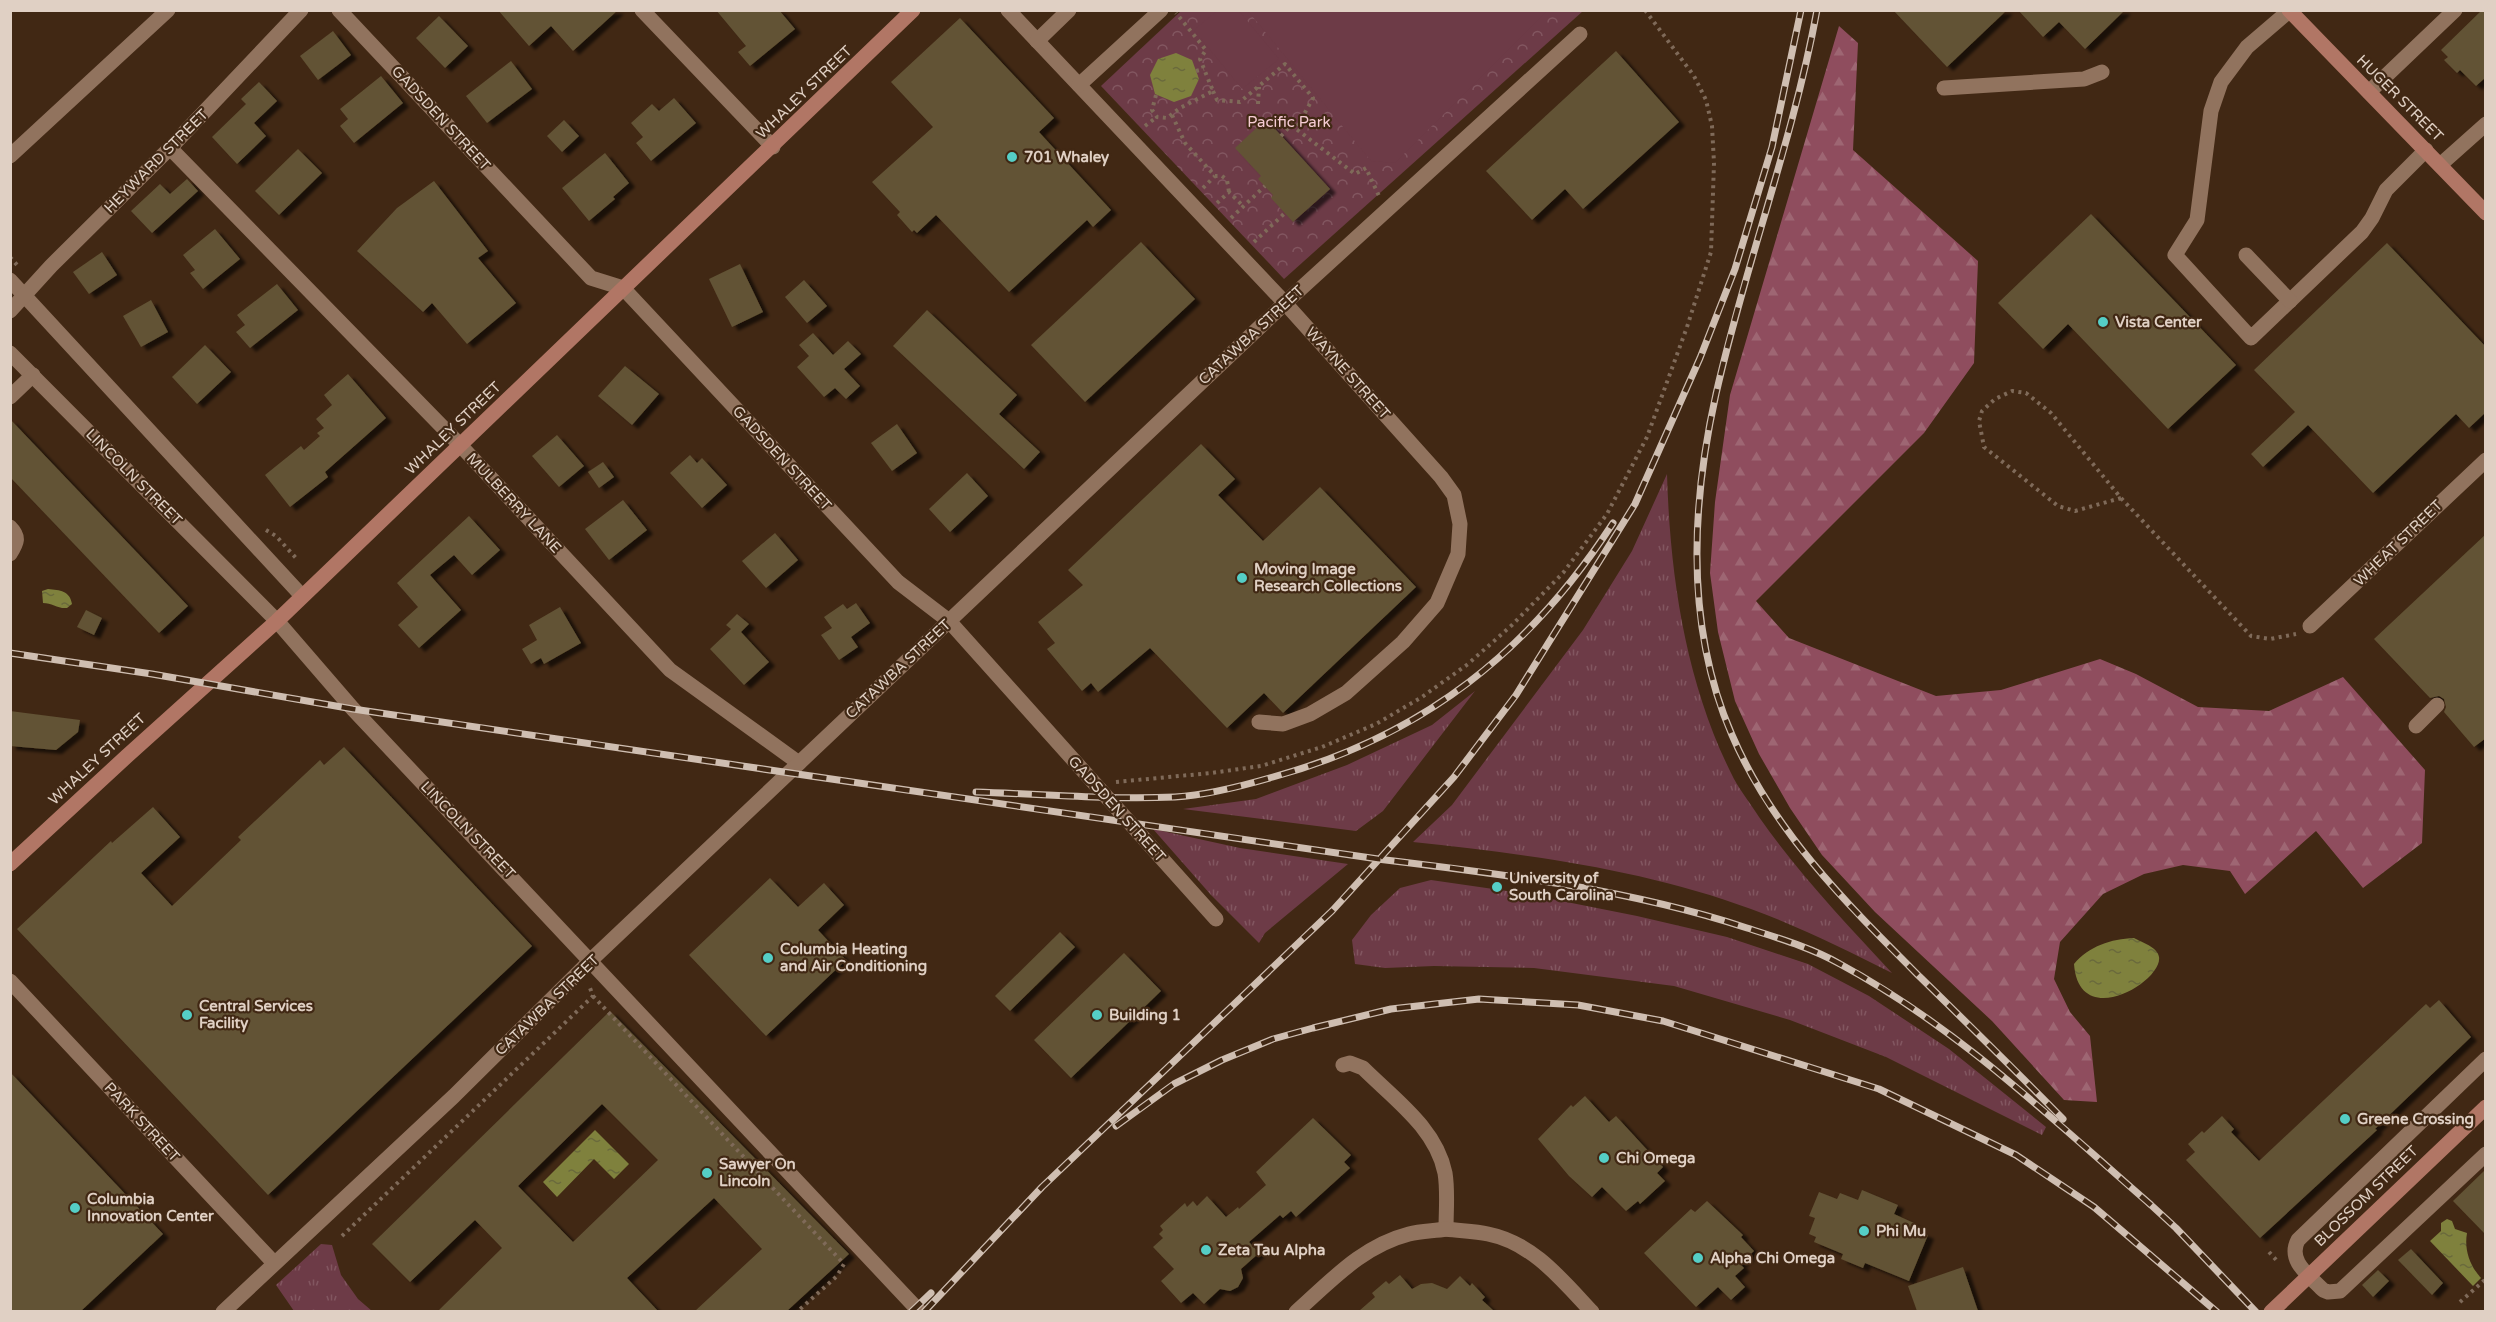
<svg xmlns="http://www.w3.org/2000/svg" width="2496" height="1322" font-family="'Varela Round',sans-serif">
<style>
.grass{fill:url(#grass-tufts)}
.forest{fill:url(#forest-firs)}
.park{fill:url(#park-crowns)}
.garden{fill:#6d3b47}
.water{fill:url(#water-ripples)}
.building{fill:#625335;fill-rule:evenodd;filter:url(#shadow)}
.lines{fill:none;stroke-linecap:round;stroke-linejoin:round}
.path{stroke:#7f6a59;stroke-width:4;stroke-dasharray:3 4.5;stroke-linecap:butt}
.minor{stroke:#91735e;stroke-width:15}
.major{stroke:#b17665;stroke-width:15}
.rail-casing{stroke:#cfbeb1;stroke-width:7}
.rail{stroke:#412814;stroke-width:4.5;stroke-dasharray:14;stroke-linecap:butt}
.poi-dot{fill:#55cec6;stroke:#412814;stroke-width:2}
.labels{text-anchor:middle;stroke-width:4.5;stroke-linejoin:round;paint-order:stroke}
.street-label{font-size:15px;fill:#e0d0c4;stroke:#412814}
.park-label{font-size:15px;fill:#f6ccd4;stroke:#412814}
.poi-label{font-size:15px;font-weight:bold;fill:#e0d0c4;stroke:#412814;text-anchor:start}
</style>
<defs>
<pattern id="grass-tufts" width="24" height="20" patternUnits="userSpaceOnUse" patternTransform="scale(1.5)"><rect width="24" height="20" fill="#6d3b47"/><path d="M3 7l-1-3M5 7V3M7 7l1-3M15 17l-1-3M17 17v-4M19 17l1-3" fill="none" stroke="#825660"/></pattern>
<pattern id="forest-firs" width="22" height="20" patternUnits="userSpaceOnUse" patternTransform="scale(1.5)"><rect width="22" height="20" fill="#8f4d5e"/><path d="M5 1l3.5 6h-7zM16 11l3.5 6h-7z" fill="#9e6673"/></pattern>
<pattern id="park-crowns" width="20" height="18" patternUnits="userSpaceOnUse" patternTransform="scale(1.5)"><rect width="20" height="18" fill="#6d3b47"/><path d="M2 6a3 3 0 1 1 6 0M12 15a3 3 0 1 1 6 0" fill="none" stroke="#825660"/></pattern>
<pattern id="water-ripples" width="26" height="14" patternUnits="userSpaceOnUse" patternTransform="scale(1.5)"><rect width="26" height="14" fill="#7f813d"/><path d="M2 4q2-2 4 0t4 0M15 11q2-2 4 0t4 0" fill="none" stroke="#6a6a3c"/></pattern>
<filter id="shadow"><feDropShadow dx="6" dy="4" stdDeviation="1.5" flood-color="#0009"/></filter>
</defs>
<rect width="100%" height="100%" fill="#412814"/>
<!-- grass -->
<g class="grass">
<path d="M1667 474C1670 578 1686 685 1734 779 1741 792 1751 804 1759 817 1799 874 1845 922 1892 973 1846 950 1800 927 1751 909 1644 869 1526 854 1413 842L1452 805 1583 630 1632 551Z"/>
<polygon points="1475,691 1383,811 1356,831 1183,809 1256,799 1347,765 1432,725"/>
<polygon points="1153,829 1240,848 1348,864 1265,933 1259,943 1211,895"/>
<polygon points="1431,880 1521,893 1637,916 1727,937 1808,964 1869,996 1949,1049 2046,1127 2042,1135 1886,1057 1790,1020 1674,986 1534,968 1434,966 1385,968 1355,964 1352,940 1371,915 1400,888"/>
<polygon points="321,1244 332,1245 341,1275 358,1299 372,1311 294,1311 276,1285"/>
</g>
<!-- forest -->
<polygon class="forest" points="1839,26 1858,43 1853,150 1978,261 1974,363 1924,433 1756,601 1789,638 1936,696 2001,690 2100,659 2136,674 2198,707 2269,711 2343,677 2425,770 2422,843 2363,888 2316,831 2245,894 2230,871 2183,865 2144,874 2103,894 2060,942 2054,979 2070,1012 2090,1036 2097,1102 2064,1100 1992,1021 1875,912 1822,855 1790,808 1759,754 1735,701 1718,632 1710,573 1715,502 1730,395"/>
<!-- park -->
<polygon class="park" points="1181,11 1583,11 1284,279 1101,86"/>
<!-- garden -->
<g class="garden">
<polygon points="1218,10 1239,11 1279,59 1242,89 1194,30"/>
<polygon points="1248,11 1547,11 1395,163 1371,161"/>
</g>
<!-- water -->
<g class="water">
<polygon points="1176,53 1192,60 1199,79 1191,96 1174,102 1155,94 1150,75 1158,59"/>
<path d="M48 589C60 590 70 591 72 604L67 608C58 609 52 603 43 603L42 591Z"/>
<path d="M2134 938C2141 942 2158 947 2159 957 2163 981 2079 1032 2074 964 2089 946 2111 939 2134 938Z"/>
<polygon points="595,1130 629,1164 614,1179 594,1159 557,1197 543,1182"/>
<path d="M2447 1219 2452 1221 2455 1229 2467 1233C2464 1250 2470 1266 2481 1278L2473 1286 2430 1241 2441 1231V1223Z"/>
</g>
<!-- building -->
<g class="building">
<polygon points="498,10 618,10 573,51 551,26 529,46"/>
<polygon points="716,10 779,10 795,29 750,66 738,52 746,46"/>
<polygon points="1893,10 2007,10 1947,67"/>
<polygon points="2018,10 2125,10 2085,49 2059,22 2043,37"/>
<polygon points="2482,10 2486,10 2486,77 2476,86 2460,70 2457,73 2444,60 2448,57 2441,50"/>
<polygon points="439,16 468,46 445,68 416,38"/>
<polygon points="960,18 1054,118 1039,132 1111,210 1093,227 1087,220 1009,292 936,215 917,233 914,230 912,232 897,215 900,212 872,182 933,127 891,82"/>
<polygon points="333,31 351,55 318,80 300,56"/>
<polygon points="1616,51 1679,122 1583,209 1565,189 1532,220 1486,171"/>
<polygon points="511,61 532,89 487,123 466,96"/>
<polygon points="381,76 403,103 354,143 340,126 348,119 340,109"/>
<polygon points="259,82 277,101 254,123 266,136 237,164 212,137 246,104 241,99"/>
<polygon points="674,98 696,123 651,161 636,143 643,137 631,123 652,104 659,111"/>
<polygon points="1266,119 1330,189 1293,222 1271,198 1273,195 1258,179 1261,176 1235,148"/>
<polygon points="564,120 579,136 562,152 547,136"/>
<polygon points="298,149 322,173 279,215 255,191"/>
<polygon points="605,153 629,183 613,197 615,199 589,221 562,188"/>
<polygon points="187,179 198,191 152,233 131,211 160,184 170,194"/>
<polygon points="434,181 488,251 478,258 516,303 467,344 432,303 423,312 357,251 397,208"/>
<polygon points="2091,214 2236,365 2168,429 2068,324 2043,349 1998,303"/>
<polygon points="215,229 240,259 203,289 190,273 195,270 183,255"/>
<polygon points="1141,242 1195,299 1085,402 1031,345"/>
<polygon points="2387,243 2486,347 2486,412 2469,428 2456,414 2373,493 2308,425 2263,467 2251,454 2295,412 2254,370"/>
<polygon points="102,252 117,275 89,294 73,272"/>
<polygon points="740,264 763,312 732,327 709,279"/>
<polygon points="804,280 827,306 807,323 785,297"/>
<polygon points="277,284 298,310 250,348 236,332 245,325 237,315"/>
<polygon points="151,300 168,332 141,347 123,316"/>
<polygon points="927,310 1017,395 999,414 1040,452 1024,469 893,346"/>
<polygon points="813,333 833,355 848,341 861,354 844,369 860,386 846,399 835,388 824,397 797,367 809,356 799,345"/>
<polygon points="205,345 231,372 197,404 172,377"/>
<polygon points="625,366 659,394 632,425 598,396"/>
<polygon points="348,374 386,418 325,472 328,477 290,507 265,475 301,446 304,450 320,436 317,433 324,428 316,419 332,405 324,395"/>
<polygon points="10,419 188,606 159,633 10,477"/>
<polygon points="897,424 917,453 892,471 871,443"/>
<polygon points="557,435 584,466 559,487 532,456"/>
<polygon points="1201,444 1235,479 1218,495 1263,541 1320,487 1416,587 1283,713 1264,693 1227,728 1150,648 1098,692 1091,683 1082,691 1047,649 1055,643 1038,622 1083,585 1068,570"/>
<polygon points="690,455 697,463 702,458 727,485 702,508 670,473"/>
<polygon points="603,462 614,477 599,488 588,472"/>
<polygon points="967,473 988,496 950,532 929,509"/>
<polygon points="623,500 647,530 609,560 585,529"/>
<polygon points="469,516 500,550 472,575 454,555 430,575 461,610 419,648 398,625 418,607 397,583"/>
<polygon points="775,533 798,560 766,588 742,561"/>
<polygon points="2486,534 2486,738 2474,747 2444,712 2446,707 2444,699 2439,696 2430,698 2374,639"/>
<polygon points="856,603 870,623 851,637 858,647 839,660 821,635 832,628 824,617 843,604 847,609"/>
<polygon points="560,607 581,643 544,664 541,658 531,664 522,649 537,640 529,625"/>
<polygon points="86,610 102,618 94,635 77,627"/>
<polygon points="737,614 749,624 741,632 769,662 744,685 710,649 731,629 726,625"/>
<polygon points="10,711 80,720 78,732 56,750 10,746"/>
<polygon points="344,747 532,946 268,1195 17,929 111,841 112,843 153,807 180,837 141,873 172,906 241,840 238,837 320,760 324,765"/>
<polygon points="770,878 798,907 824,883 844,905 818,930 846,960 766,1036 689,955"/>
<polygon points="1060,932 1075,947 1010,1011 995,996"/>
<polygon points="1124,953 1161,991 1071,1078 1034,1040"/>
<polygon points="2439,1000 2471,1037 2382,1122 2375,1129 2377,1130 2260,1238 2186,1160 2195,1152 2188,1144 2202,1131 2204,1133 2222,1116 2234,1129 2231,1132 2259,1161 2426,1004 2430,1008"/>
<path d="M610 1011 849 1254 787 1311H695L762 1249 714 1198 627 1278 658 1311H438L502 1248 475 1220 410 1282 372 1244ZM602 1104 658 1160 573 1242 518 1186Z"/>
<polygon points="10,1072 163,1234 81,1311 10,1311"/>
<polygon points="1585,1096 1609,1122 1616,1116 1663,1167 1657,1173 1665,1181 1640,1204 1638,1201 1626,1211 1602,1187 1592,1197 1569,1176 1538,1139 1571,1105 1573,1107"/>
<polygon points="1313,1118 1351,1155 1344,1162 1350,1168 1296,1217 1291,1211 1283,1218 1280,1215 1249,1242 1259,1253 1241,1269 1243,1278 1238,1287 1230,1291 1220,1289 1204,1304 1193,1293 1181,1303 1161,1281 1174,1269 1153,1247 1163,1238 1159,1234 1163,1230 1160,1226 1185,1203 1187,1207 1193,1201 1197,1206 1207,1196 1226,1217 1238,1207 1239,1209 1266,1185 1256,1172"/>
<polygon points="2486,1169 2486,1235 2453,1201"/>
<polygon points="1862,1190 1898,1205 1894,1214 1914,1223 1911,1228 1928,1235 1909,1281 1865,1263 1863,1268 1841,1259 1843,1254 1814,1242 1816,1237 1809,1234 1815,1218 1809,1216 1819,1192 1837,1199 1840,1193 1858,1200"/>
<polygon points="1707,1201 1743,1235 1741,1237 1754,1251 1740,1264 1744,1268 1735,1276 1745,1287 1731,1300 1718,1287 1696,1307 1644,1253 1691,1209 1695,1212"/>
<polygon points="2411,1249 2443,1283 2432,1295 2398,1260"/>
<polygon points="1963,1267 1978,1311 1917,1311 1908,1286"/>
<polygon points="2378,1270 2389,1281 2373,1297 2362,1285"/>
<polygon points="1400,1275 1412,1289 1421,1284 1432,1283 1447,1289 1460,1276 1470,1286 1472,1283 1485,1297 1482,1300 1494,1311 1359,1311 1375,1297 1372,1293 1386,1281 1389,1284"/>
</g>
<g class="lines">
<!-- path -->
<g class="path">
<polyline points="1196,71 1204,69"/>
<polyline points="1213,91 1217,100 1240,102 1285,64 1313,98 1296,129"/>
<polyline points="1156,95 1152,110 1157,117 1167,118 1180,108 1213,91 1200,59 1206,50 1176,13"/>
<polyline points="1258,104 1259,87"/>
<polyline points="1172,115 1185,143 1215,176 1222,176 1227,180 1229,192"/>
<polyline points="1273,118 1291,125"/>
<polyline points="1145,126 1157,117"/>
<polyline points="1281,136 1291,125 1355,174 1366,168 1379,196"/>
<polyline points="1203,188 1215,176"/>
<polyline points="1217,203 1229,192 1243,206"/>
<polyline points="1231,218 1265,186"/>
<polyline points="1254,242 1285,213"/>
<polyline points="10,257 17,265"/>
<polyline points="2121,498 2075,511 2058,506 1984,447 1979,421 1982,411 1995,399 2012,391 2026,393 2051,413 2121,498 2251,636 2270,639 2296,634"/>
<polyline points="266,530 276,536 296,558"/>
<polyline points="1116,782 1211,773 1261,766 1322,747 1376,724 1422,697 1468,664 1512,625 1563,573 1607,514 1647,437 1687,327 1711,252 1714,163 1712,126 1706,100 1694,76 1645,10"/>
<polyline points="593,996 844,1264 837,1276 797,1312"/>
<polyline points="342,1236 593,996 590,988"/>
<polyline points="2269,1252 2279,1263"/>
<polyline points="2460,1302 2486,1279"/>
</g>
<!-- minor -->
<g class="minor">
<polyline points="339,10 591,278 623,288 898,582 949,621 1216,919"/>
<polyline points="642,10 773,147"/>
<polyline points="1008,10 1285,303 1441,477 1454,495 1460,524 1458,554 1437,603 1403,642 1346,693 1310,714 1283,724 1259,722"/>
<polyline points="2289,11 2247,47 2221,82 2211,111 2197,220 2175,255 2251,338 2362,232 2372,218 2386,190 2426,150"/>
<polyline points="1037,41 1069,10"/>
<polyline points="1079,85 1161,10"/>
<polyline points="1944,88 2084,79 2102,72"/>
<polyline points="2369,92 2455,10"/>
<polyline points="170,148 461,446 670,670 799,763"/>
<polyline points="10,156 168,10"/>
<polyline points="2440,165 2486,124"/>
<polyline points="2246,255 2290,301"/>
<polyline points="10,280 302,596"/>
<polyline points="10,311 51,266 170,148 301,10"/>
<polyline points="10,353 277,621 353,709 920,1312"/>
<polyline points="10,397 33,375"/>
<path d="M10 527C20 537 17 543 10 554"/>
<polyline points="2310,626 2486,460"/>
<polyline points="2416,726 2437,705"/>
<polyline points="10,981 274,1263"/>
<path d="M2486 1059 2298 1240C2287 1261 2309 1275 2323 1290L2328 1292 2340 1291 2486 1154"/>
<path d="M1343 1065 1350 1063 1363 1068C1394 1099 1436 1128 1445 1173 1448 1191 1446 1211 1446 1229 1460 1231 1474 1231 1488 1234 1533 1243 1562 1280 1592 1312"/>
<polyline points="223,1312 454,1096 591,960 1285,303 1580,34"/>
<path d="M1296 1312C1331 1281 1362 1246 1409 1234 1421 1231 1434 1231 1446 1229"/>
</g>
<!-- major -->
<g class="major">
<polyline points="2289,10 2486,213"/>
<polyline points="10,864 127,756 277,621 913,10"/>
<polyline points="2271,1312 2486,1107"/>
</g>
<!-- rail casing -->
<g class="rail-casing">
<g id="rail">
<path d="M1817 10C1793 141 1745 265 1716 394 1691 506 1685 627 1732 735 1773 831 1847 904 1920 977 1968 1024 2016 1071 2063 1119"/>
<path d="M10 653 152 674 353 709 1378 859C1502 874 1628 889 1747 928 1778 938 1812 948 1840 964 1957 1027 2052 1119 2151 1205L2176 1228 2256 1312"/>
<path d="M976 792C1042 794 1109 800 1175 797 1208 795 1242 786 1273 777 1423 736 1529 652 1613 523"/>
<polyline points="1116,1126 1174,1084 1222,1060 1273,1039 1313,1028 1391,1009 1479,999 1578,1005 1663,1021 1879,1089 2016,1155 2094,1207 2217,1312"/>
<polyline points="911,1312 931,1293"/>
<polyline points="924,1312 1042,1187 1332,911 1454,777 1516,695 1635,504 1700,358 1735,269 1772,147 1801,10"/>
</g>
</g>
<!-- rail -->
<use href="#rail" class="rail"/>
</g>
<!-- markers -->
<g class="poi-dot">
<circle cx="1012" cy="157" r="6"/>
<circle cx="2103" cy="322" r="6"/>
<circle cx="1242" cy="578" r="6"/>
<circle cx="1497" cy="887" r="6"/>
<circle cx="768" cy="958" r="6"/>
<circle cx="187" cy="1015" r="6"/>
<circle cx="1097" cy="1015" r="6"/>
<circle cx="2345" cy="1119" r="6"/>
<circle cx="1604" cy="1158" r="6"/>
<circle cx="707" cy="1173" r="6"/>
<circle cx="75" cy="1208" r="6"/>
<circle cx="1864" cy="1231" r="6"/>
<circle cx="1206" cy="1250" r="6"/>
<circle cx="1698" cy="1258" r="6"/>
</g>
<g class="labels">
<!-- street labels -->
<g class="street-label">
<text transform="translate(804 92) rotate(-44)" y="5">WHALEY STREET</text>
<text transform="translate(2400 98) rotate(45)" y="5">HUGER STREET</text>
<text transform="translate(441 118) rotate(47)" y="5">GADSDEN STREET</text>
<text transform="translate(156 161) rotate(-45)" y="5">HEYWARD STREET</text>
<text transform="translate(1251 335) rotate(-43)" y="5">CATAWBA STREET</text>
<text transform="translate(1348 373) rotate(48)" y="5">WAYNE STREET</text>
<text transform="translate(453 428) rotate(-44)" y="5">WHALEY STREET</text>
<text transform="translate(782 458) rotate(47)" y="5">GADSDEN STREET</text>
<text transform="translate(134 477) rotate(45)" y="5">LINCOLN STREET</text>
<text transform="translate(514 503) rotate(47)" y="5">MULBERRY LANE</text>
<text transform="translate(2398 543) rotate(-44)" y="5">WHEAT STREET</text>
<text transform="translate(898 669) rotate(-43)" y="5">CATAWBA STREET</text>
<text transform="translate(97 759) rotate(-43)" y="5">WHALEY STREET</text>
<text transform="translate(1117 809) rotate(48)" y="5">GADSDEN STREET</text>
<text transform="translate(468 830) rotate(46)" y="5">LINCOLN STREET</text>
<text transform="translate(547 1005) rotate(-44)" y="5">CATAWBA STREET</text>
<text transform="translate(142 1122) rotate(47)" y="5">PARK STREET</text>
<text transform="translate(2366 1196) rotate(-44)" y="5">BLOSSOM STREET</text>
</g>
<!-- park labels -->
<g class="park-label">
<text x="1289" y="127">Pacific Park</text>
</g>
<!-- poi labels -->
<g class="poi-label">
<text x="1024" y="162">701 Whaley</text>
<text x="2115" y="327">Vista Center</text>
<text x="1254" y="574">Moving Image<tspan x="1254" dy="17">Research Collections</tspan></text>
<text x="1509" y="883">University of<tspan x="1509" dy="17">South Carolina</tspan></text>
<text x="780" y="954">Columbia Heating<tspan x="780" dy="17">and Air Conditioning</tspan></text>
<text x="199" y="1011">Central Services<tspan x="199" dy="17">Facility</tspan></text>
<text x="1109" y="1020">Building 1</text>
<text x="2357" y="1124">Greene Crossing</text>
<text x="1616" y="1163">Chi Omega</text>
<text x="719" y="1169">Sawyer On<tspan x="719" dy="17">Lincoln</tspan></text>
<text x="87" y="1204">Columbia<tspan x="87" dy="17">Innovation Center</tspan></text>
<text x="1876" y="1236">Phi Mu</text>
<text x="1218" y="1255">Zeta Tau Alpha</text>
<text x="1710" y="1263">Alpha Chi Omega</text>
</g>
</g>
<!-- border -->
<rect width="2496" height="1322" fill="none" stroke="#e0d0c4" stroke-width="24"/>
</svg>
